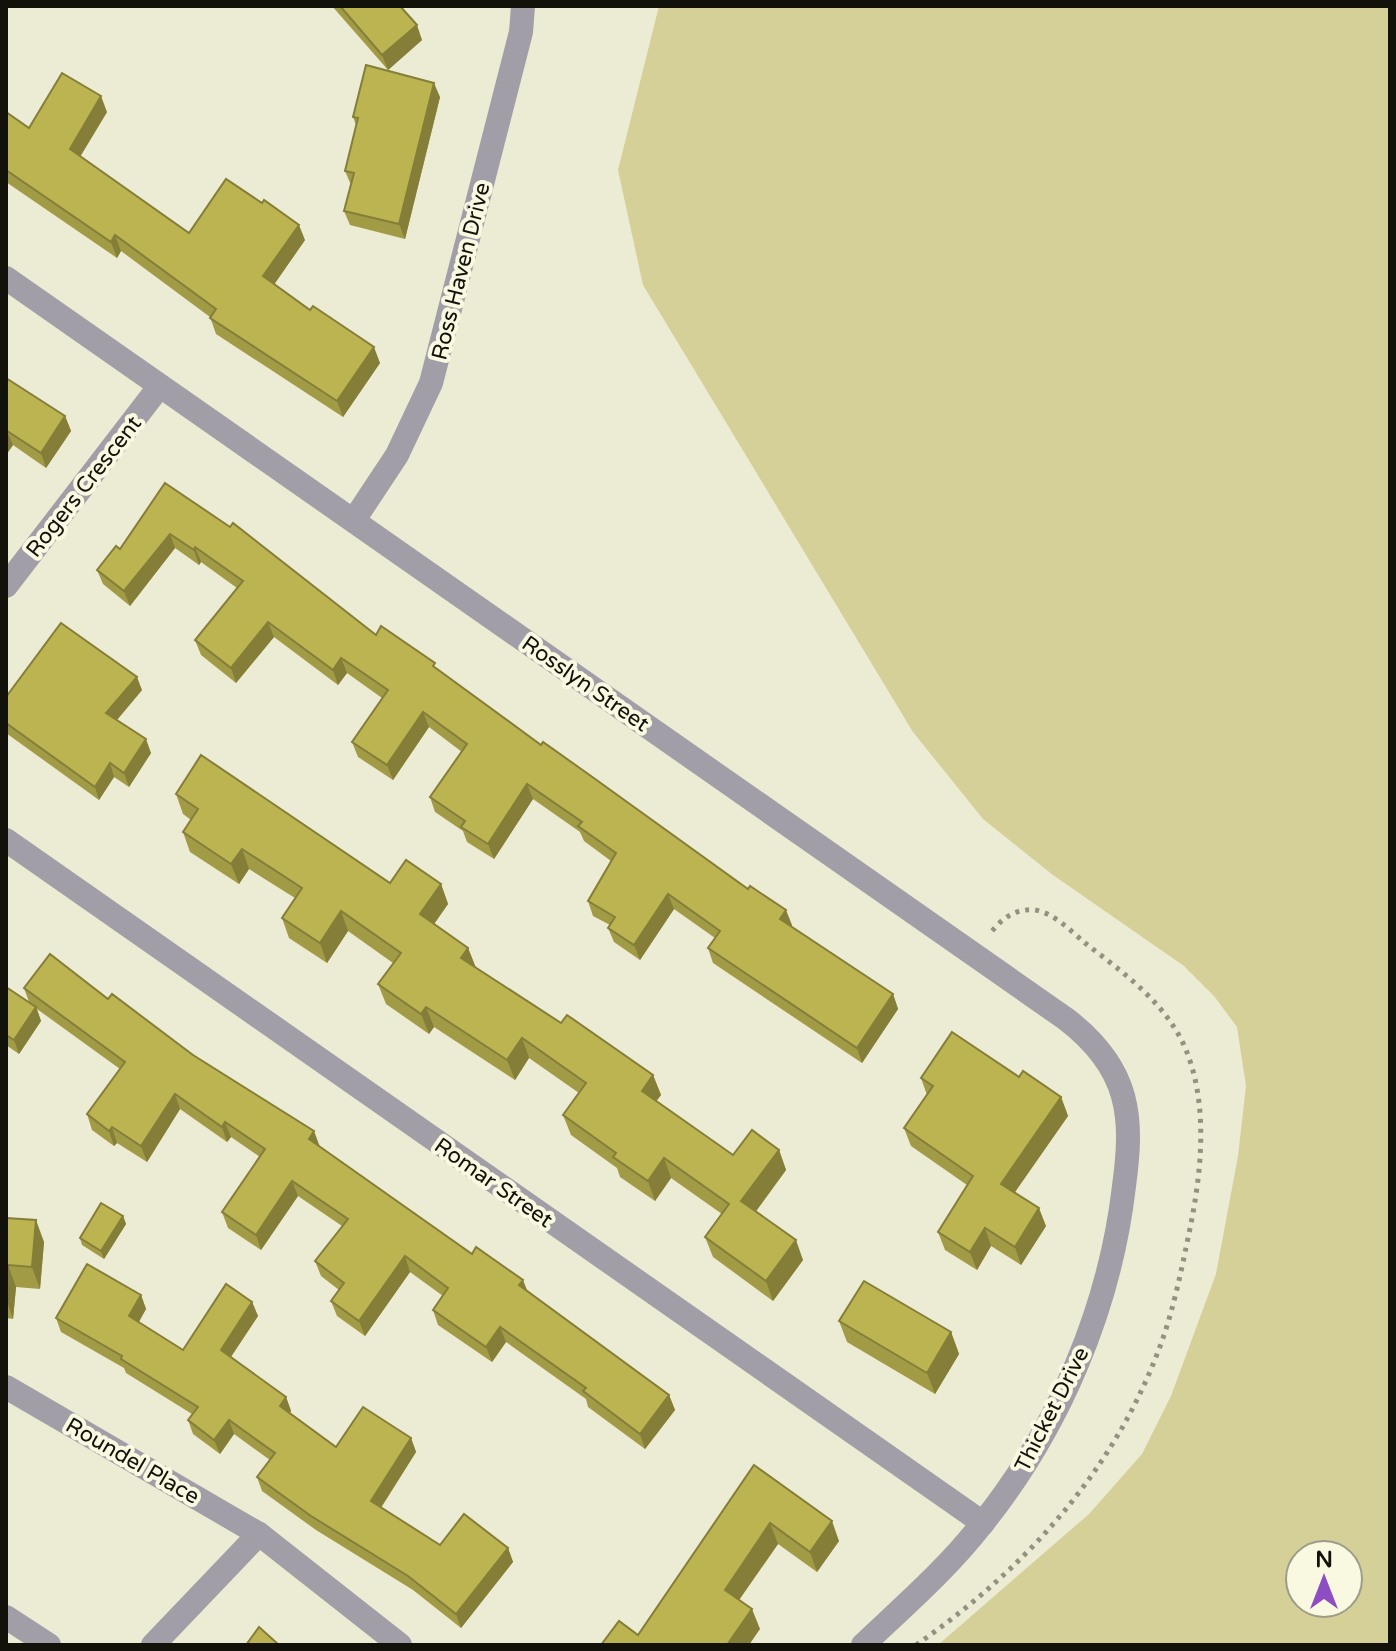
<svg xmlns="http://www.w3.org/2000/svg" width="1396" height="1651" font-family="'Varela Round',sans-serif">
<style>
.green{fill:#d4d097;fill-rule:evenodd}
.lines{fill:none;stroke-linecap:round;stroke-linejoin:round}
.path{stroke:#939281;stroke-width:5;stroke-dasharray:4 6;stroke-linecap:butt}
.minor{stroke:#a29ea8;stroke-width:24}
.wall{fill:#a29b46}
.shaded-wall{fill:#847e39}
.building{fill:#bcb451;stroke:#847e39;stroke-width:2}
.labels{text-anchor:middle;stroke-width:8;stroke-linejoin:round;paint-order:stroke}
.street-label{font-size:22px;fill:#13120a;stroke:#f9f8e0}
</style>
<rect width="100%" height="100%" fill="#ecebd3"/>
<!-- green -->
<path class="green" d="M659 6H1390V1645H938L1089 1514 1142 1454 1171 1396 1216 1274 1238 1156 1246 1086 1237 1027 1214 996 1184 966 1053 875 983 819 913 732 643 285 618 170ZM1300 1555H1348V1603H1300Z"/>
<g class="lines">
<!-- path -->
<path class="path" d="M916 1645C1027 1568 1118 1467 1163 1338 1174 1306 1181 1272 1188 1238 1200 1182 1209 1115 1189 1058 1172 1007 1125 974 1085 943 1071 931 1054 913 1035 910 1014 908 1000 920 989 935"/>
<!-- minor -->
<g class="minor">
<path d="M6 278 1066 1019C1092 1039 1114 1063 1123 1096 1131 1125 1128 1156 1124 1186 1110 1308 1059 1428 982 1524 947 1569 904 1606 863 1645"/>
<polyline points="354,520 397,455 431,383 521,32 523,6"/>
<polyline points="6,586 159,387"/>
<polyline points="6,840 983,1523"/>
<polyline points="6,1387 259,1534 400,1645"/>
<polyline points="6,1617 49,1645"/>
<polyline points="153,1645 259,1534"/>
</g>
</g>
<!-- wall -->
<g class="wall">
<polygon points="332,6 400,6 422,40 388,70"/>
<polygon points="440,97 405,239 350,225 344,211 351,185 345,171 356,125 353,117"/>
<polygon points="6,112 29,128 107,112 80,157 189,233 305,240 274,284 380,363 343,417 216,334 210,317 121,251 117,258 6,182"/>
<polygon points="6,378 65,416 71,431 46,468 13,445 6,455"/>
<polygon points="165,483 376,635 438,670 792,925 791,926 893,994 898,1009 862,1063 713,963 708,948 715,938 674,909 640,960 614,942 608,928 610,925 593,916 588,901 611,861 584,841 580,832 533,799 494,859 467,842 463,831 435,812 430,797 462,752 429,727 393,780 358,757 352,742 382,698 347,673 338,685 274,637 236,683 201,655 195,640 237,588 201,562 199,565 175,548 130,606 103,584 97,570 120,549"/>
<polygon points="142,690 117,720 151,753 129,787 114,777 99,800 6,733 6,697"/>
<polygon points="176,794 390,883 441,884 448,904 434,924 468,948 476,968 561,1023 653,1075 661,1095 656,1101 733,1155 779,1150 786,1170 756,1211 803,1260 773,1301 713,1257 705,1237 722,1214 671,1178 655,1201 620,1177 617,1168 571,1135 563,1115 579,1093 529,1058 515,1080 434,1027 429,1034 386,1004 378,984 393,963 348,931 327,963 289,938 282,918 295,898 249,869 239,884 190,852 183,832 191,820 183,814"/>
<polygon points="6,987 29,1002 24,988 108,999 193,1055 320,1147 472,1254 527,1291 669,1395 675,1410 645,1449 588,1407 586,1399 506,1342 492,1362 438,1325 433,1310 443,1296 410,1272 365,1336 337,1316 331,1301 339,1290 321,1276 315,1261 342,1226 298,1196 261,1250 228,1228 222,1212 260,1157 231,1137 227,1142 180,1109 147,1162 117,1143 114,1146 92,1130 87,1114 120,1069 37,1009 41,1021 19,1054 6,1045"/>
<polygon points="1019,1077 1061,1097 1068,1116 1015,1192 1046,1226 1021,1265 991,1246 977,1270 945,1250 938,1232 967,1185 911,1146 904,1128 927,1095 921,1078"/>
<polygon points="123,1216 126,1224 104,1259 82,1245 80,1238"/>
<polygon points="6,1218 44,1242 40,1289 16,1287 13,1319 6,1318"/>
<polygon points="141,1295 146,1309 139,1322 183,1350 252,1302 258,1316 231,1357 286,1397 291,1411 290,1413 336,1447 411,1438 416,1452 381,1508 440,1545 508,1548 513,1562 461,1628 413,1590 316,1530 262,1491 257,1477 270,1460 234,1434 220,1454 193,1434 188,1420 192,1414 126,1373 124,1368 61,1332 56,1318"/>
<polygon points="839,1321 951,1332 959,1354 935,1394 847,1342"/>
<polygon points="754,1465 839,1541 817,1572 778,1544 739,1600 760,1629 638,1635"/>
</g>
<!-- shaded-wall -->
<g class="shaded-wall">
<polygon points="417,25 422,40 388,70 382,55"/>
<polygon points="434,83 440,97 405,239 399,224"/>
<polygon points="101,96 107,112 75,165 70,149"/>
<polygon points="299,225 305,240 269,292 263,276"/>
<polygon points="115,235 121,251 117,258 111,242"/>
<polygon points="374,347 380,363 343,417 337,401"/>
<polygon points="65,416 71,431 46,468 41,453"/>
<polygon points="7,431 13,445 6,455 6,433"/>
<polygon points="170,534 175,548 130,606 124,591"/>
<polygon points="195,547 201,562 199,565 194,550"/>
<polygon points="268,622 274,637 236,683 231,668"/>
<polygon points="341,658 347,673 338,685 333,670"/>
<polygon points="137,677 142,690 111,727 106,713"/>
<polygon points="423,712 429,727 393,780 387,765"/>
<polygon points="146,739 151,753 129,787 124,773"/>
<polygon points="110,763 114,777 99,800 95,787"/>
<polygon points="527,784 533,799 494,859 488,844"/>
<polygon points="242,849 249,869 239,884 231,864"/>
<polygon points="441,884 448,904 427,934 420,914"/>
<polygon points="668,894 674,909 640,960 634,945"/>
<polygon points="786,910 792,925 786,934 780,919"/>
<polygon points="341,911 348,931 327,963 320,943"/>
<polygon points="468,948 476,968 461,958"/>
<polygon points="893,994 898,1009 862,1063 857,1048"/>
<polygon points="36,1007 41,1021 19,1054 14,1040"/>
<polygon points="426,1007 434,1027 429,1034 421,1014"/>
<polygon points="522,1038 529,1058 515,1080 507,1060"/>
<polygon points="653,1075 661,1095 649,1111 642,1091"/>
<polygon points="175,1094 180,1109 147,1162 141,1146"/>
<polygon points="1061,1097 1068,1116 1008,1202 1001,1184"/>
<polygon points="225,1122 231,1137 227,1142 222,1127"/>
<polygon points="112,1127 117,1143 114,1146 109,1131"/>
<polygon points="314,1131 320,1147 309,1139"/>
<polygon points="779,1150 786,1170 749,1221 741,1201"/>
<polygon points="664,1158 671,1178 655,1201 648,1181"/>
<polygon points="292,1181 298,1196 261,1250 256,1235"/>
<polygon points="1039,1208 1046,1226 1021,1265 1015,1247"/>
<polygon points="123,1216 126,1224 104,1259 101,1251"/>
<polygon points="36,1220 44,1242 40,1289 32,1267"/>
<polygon points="985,1228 991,1246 977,1270 970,1252"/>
<polygon points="796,1240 803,1260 773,1301 766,1281"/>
<polygon points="405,1256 410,1272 365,1336 359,1321"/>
<polygon points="8,1265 16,1287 13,1319 6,1298"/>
<polygon points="523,1280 529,1295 519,1285"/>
<polygon points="141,1295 146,1309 134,1330 129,1316"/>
<polygon points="252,1302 258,1316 226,1364 221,1350"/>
<polygon points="500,1327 506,1342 492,1362 486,1347"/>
<polygon points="951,1332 959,1354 935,1394 927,1373"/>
<polygon points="669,1395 675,1410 645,1449 640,1434"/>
<polygon points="286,1397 291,1411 285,1420 280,1406"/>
<polygon points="229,1420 234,1434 220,1454 214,1440"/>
<polygon points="411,1438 416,1452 376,1515 371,1501"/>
<polygon points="832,1521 839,1541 817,1572 810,1552"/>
<polygon points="770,1523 778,1544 732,1610 725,1590"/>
<polygon points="508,1548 513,1562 461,1628 456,1614"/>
<polygon points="752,1609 760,1629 749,1645 727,1645"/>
</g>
<!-- building -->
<g class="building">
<polygon points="340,6 400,6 417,25 382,55"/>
<polygon points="366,65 434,83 399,224 344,211 354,173 345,171 358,118 353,117"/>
<polygon points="62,73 101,96 70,149 189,233 226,179 262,203 264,200 299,225 263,276 310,310 313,306 374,347 337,401 210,318 216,309 115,235 111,242 6,170 6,112 29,128"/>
<polygon points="6,378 65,416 41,453 7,431 6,433"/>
<polygon points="165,483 230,527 233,523 376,635 381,626 435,663 433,666 541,745 543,742 591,776 748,889 750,886 786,910 780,919 893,994 857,1048 708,948 720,931 668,894 634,945 608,928 615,917 588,901 616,853 578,826 582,822 527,784 488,844 461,827 465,821 430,797 467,744 423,712 387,765 352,742 388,690 341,658 333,670 268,622 231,668 195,640 243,581 195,547 194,550 170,534 124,591 97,570 116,546 120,549"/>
<polygon points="61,623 137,677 106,713 146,739 124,773 110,763 95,787 6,723 6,697"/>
<polygon points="201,755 390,883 406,860 441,884 420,914 468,948 461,958 561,1023 567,1015 653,1075 642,1091 733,1155 752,1130 779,1150 741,1201 796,1240 766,1281 705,1237 729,1204 664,1158 648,1181 613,1157 616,1153 563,1115 586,1083 522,1038 507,1060 426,1007 421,1014 378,984 401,953 341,911 320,943 282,918 302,888 242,849 231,864 183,832 198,809 176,794"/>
<polygon points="50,954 108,999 112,994 193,1055 314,1131 309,1139 472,1254 476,1247 523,1280 519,1285 669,1395 640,1434 583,1391 586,1388 500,1327 486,1347 433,1310 448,1288 405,1256 359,1321 331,1301 344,1283 315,1261 348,1219 292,1181 256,1235 222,1212 265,1149 225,1122 222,1127 175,1094 141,1146 112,1127 109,1131 87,1114 125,1062 24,988"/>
<polygon points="6,987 36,1007 14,1040 6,1035"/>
<polygon points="952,1032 1019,1077 1023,1071 1061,1097 1001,1184 1039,1208 1015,1247 985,1228 970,1252 938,1232 973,1176 904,1128 933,1086 921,1078"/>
<polygon points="101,1203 123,1216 101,1251 80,1238"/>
<polygon points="6,1218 36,1220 32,1267 8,1265 6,1292"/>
<polygon points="87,1264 141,1295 129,1316 183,1350 226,1284 252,1302 221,1350 286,1397 280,1406 336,1447 363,1407 411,1438 371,1501 440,1545 464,1514 508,1548 456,1614 408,1576 311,1516 257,1477 275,1453 229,1420 214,1440 188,1420 198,1407 121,1359 122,1356 56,1318"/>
<polygon points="864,1281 951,1332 927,1373 839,1321"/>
<polygon points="754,1465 832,1521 810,1552 770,1523 725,1590 752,1609 727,1645 601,1645 619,1621 638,1635"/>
<polygon points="259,1627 279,1645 246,1645"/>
</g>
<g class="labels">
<!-- street labels -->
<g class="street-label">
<text transform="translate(460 271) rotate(-76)" y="8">Ross Haven Drive</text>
<text transform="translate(83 486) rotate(-52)" y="8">Rogers Crescent</text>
<text transform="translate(586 683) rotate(35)" y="8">Rosslyn Street</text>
<text transform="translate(494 1182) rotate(35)" y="8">Romar Street</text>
<text transform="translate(1051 1409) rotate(-63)" y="8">Thicket Drive</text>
<text transform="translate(133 1460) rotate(30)" y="8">Roundel Place</text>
</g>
</g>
<!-- border -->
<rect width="1396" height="1651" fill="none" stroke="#13120a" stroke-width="16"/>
<!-- north arrow -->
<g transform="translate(1324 1579)"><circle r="38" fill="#f9f8e0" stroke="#9d9c8a" stroke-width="2"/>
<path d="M0-6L14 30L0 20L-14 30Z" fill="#8e4ec3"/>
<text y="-12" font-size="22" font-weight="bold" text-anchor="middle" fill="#13120a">N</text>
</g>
</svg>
